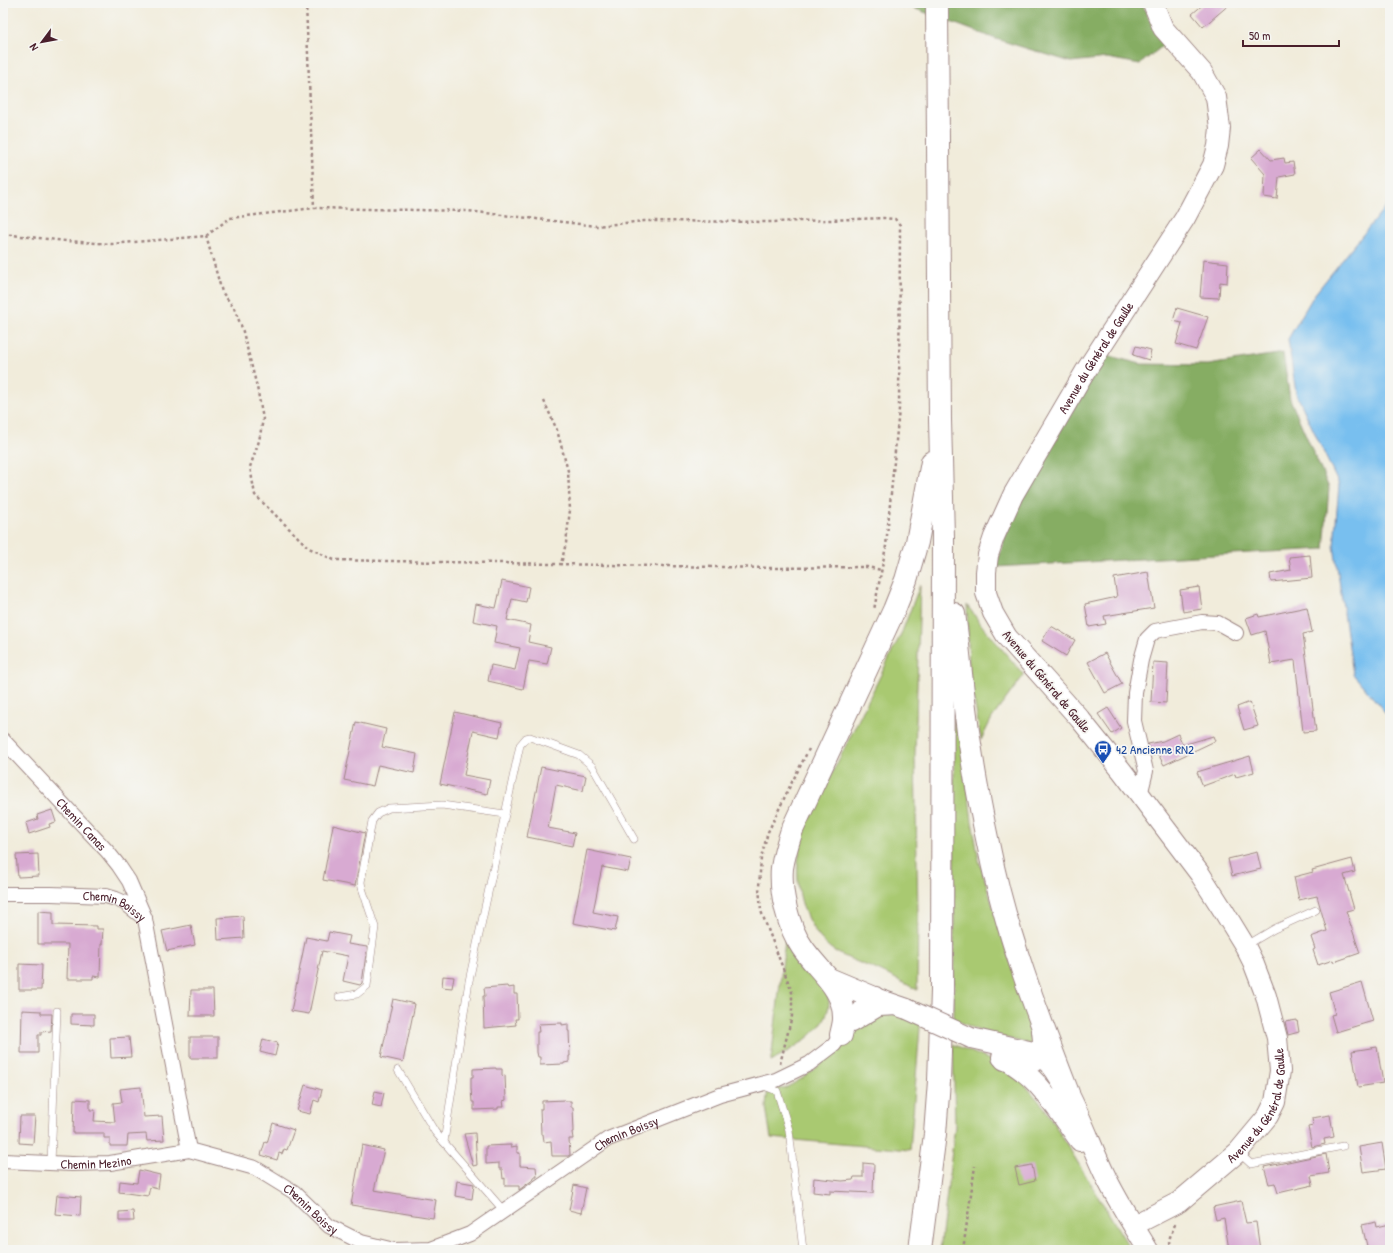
<svg xmlns="http://www.w3.org/2000/svg" width="1393" height="1253" font-family="'Patrick Hand',sans-serif">
<style>
.green{fill:#a9c971;stroke:#7a744e}
.forest{fill:#86ad63;stroke:#686647}
.water{fill:#78bfef;stroke:#616f8d}
.building{fill:#d8aad2}
.lines{fill:none;stroke-linecap:round;stroke-linejoin:round}
.service-casing{stroke:#9e8683;stroke-width:8}
.minor-casing{stroke:#9e8683;stroke-width:16}
.secondary-casing{stroke:#9e8683;stroke-width:22}
.primary-casing{stroke:#9e8683;stroke-width:24}
.path{stroke:#9e8683;stroke-width:2.5;stroke-dasharray:3 3;stroke-linecap:butt}
.service{stroke:#fff;stroke-width:7}
.minor{stroke:#fff;stroke-width:14}
.secondary{stroke:#fff;stroke-width:20}
.primary{stroke:#fff;stroke-width:22}
.secondary-bridge-casing{stroke:#9e8683;stroke-width:22;stroke-linecap:butt}
.secondary-bridge{stroke:#fff;stroke-width:20}
.labels{text-anchor:middle;stroke-width:3.5;stroke-linejoin:round;paint-order:stroke}
.street-label{font-size:13px;fill:#4a1f2b;stroke:#f6f6f2}
.transit-label{font-size:13px;fill:#164399;stroke:#f6f6f2;text-anchor:start}
</style>
<rect width="100%" height="100%" fill="#f6f6f2"/>
<filter id="ink" filterUnits="userSpaceOnUse"><feTurbulence type="fractalNoise" baseFrequency=".025" numOctaves="2"/><feDisplacementMap in="SourceGraphic" scale="8" xChannelSelector="R" yChannelSelector="G"/><feConvolveMatrix kernelMatrix="1 2 1 2 8 2 1 2 1" color-interpolation-filters="sRGB"/></filter>
<filter id="wash" filterUnits="userSpaceOnUse"><feTurbulence type="fractalNoise" baseFrequency=".012" numOctaves="4" result="noise"/><feDisplacementMap in="SourceGraphic" scale="16" xChannelSelector="R" yChannelSelector="G"/><feGaussianBlur stdDeviation="0.9" result="paint"/><feColorMatrix in="noise" values="0 0 0 0 0 0 0 0 0 0 0 0 0 0 0 0 0 1.4 0 .05"/><feComposite in="paint" operator="in"/></filter>
<g filter="url(#wash)">
<rect width="100%" height="100%" fill="#f1ecdb"/>
<!-- green -->
<g class="green">
<path d="M920 585 915 755 918 915 917 990C903 982 888 975 873 968 860 963 840 956 829 947 801 922 793 883 800 848 801 840 805 832 807 824L902 632Z"/>
<polygon points="967,605 983,627 1024,675 992,718 981,740 969,670"/>
<polygon points="954,676 972,821 979,860 1009,959 1036,1041 1033,1045 980,1031 954,1019"/>
<path d="M785 941C792 948 801 955 807 962 814 969 829 993 829 1002 829 1030 792 1049 771 1061Z"/>
<polygon points="872,1013 921,1016 910,1150 771,1138 766,1107 768,1087 784,1089 803,1078 830,1056 855,1028"/>
<polygon points="953,1044 990,1060 1008,1070 1020,1079 1044,1107 1131,1250 940,1250 955,1126"/>
</g>
<!-- forest -->
<g class="forest">
<polygon points="900,3 1142,3 1147,15 1165,44 1140,64 1107,58 1071,62 996,39"/>
<polygon points="1283,353 1290,399 1329,488 1324,549 996,567 1010,521 1034,476 1105,355 1141,364 1208,365"/>
</g>
<!-- water -->
<polygon class="water" points="1390,201 1390,725 1389,717 1353,674 1334,546 1339,485 1296,393 1288,339 1314,295"/>
<g id="blocks">
<!-- building -->
<g class="building">
<polygon points="1205,3 1231,3 1203,27 1192,14"/>
<polygon points="1261,149 1271,160 1284,158 1285,163 1293,162 1295,174 1279,177 1277,199 1264,197 1265,174 1251,158"/>
<polygon points="1203,260 1228,263 1227,283 1220,282 1219,298 1200,297"/>
<polygon points="1177,308 1208,317 1196,350 1176,344 1182,323 1173,321"/>
<polygon points="1136,346 1151,350 1149,360 1133,355"/>
<polygon points="1310,555 1312,578 1271,582 1270,574 1291,570 1289,557"/>
<polygon points="1148,572 1154,608 1104,616 1106,624 1089,627 1085,604 1117,597 1114,578"/>
<polygon points="502,581 529,587 526,602 512,599 507,620 531,625 528,642 551,647 547,664 529,661 523,689 488,681 491,665 515,670 520,648 494,643 497,626 473,621 476,604 496,608"/>
<polygon points="1199,587 1202,609 1183,612 1180,590"/>
<polygon points="1307,607 1312,632 1303,634 1316,731 1303,732 1295,660 1271,664 1265,631 1252,635 1246,618 1258,614 1259,617"/>
<polygon points="1051,626 1075,640 1066,656 1042,641"/>
<polygon points="1105,653 1122,684 1105,693 1088,662"/>
<polygon points="1153,662 1168,663 1166,703 1151,702"/>
<polygon points="1250,702 1258,726 1244,730 1237,707"/>
<polygon points="1108,708 1121,728 1112,734 1098,714"/>
<polygon points="455,712 502,723 499,737 473,731 464,775 490,780 487,794 440,784"/>
<polygon points="356,722 386,729 382,747 417,754 414,773 378,765 373,786 344,780"/>
<polygon points="1178,734 1183,745 1213,736 1215,741 1164,765 1158,754 1151,756 1148,744 1163,741"/>
<polygon points="1250,756 1254,772 1236,777 1235,774 1203,786 1197,772"/>
<polygon points="541,767 586,776 583,791 556,785 548,828 575,833 572,846 527,837"/>
<polygon points="52,810 56,822 49,824 50,827 29,834 26,823 38,819 37,815"/>
<polygon points="333,825 365,833 355,886 323,880"/>
<polygon points="587,850 631,859 628,872 602,867 593,912 618,917 615,931 573,923"/>
<polygon points="1257,852 1261,869 1232,876 1228,859"/>
<polygon points="38,854 39,876 18,877 16,855"/>
<polygon points="1352,859 1355,872 1344,875 1354,909 1346,911 1360,953 1334,962 1333,960 1318,965 1313,950 1315,949 1311,937 1327,931 1317,896 1299,900 1294,877 1313,872 1312,870"/>
<polygon points="38,911 53,912 53,925 97,926 97,929 103,929 102,944 101,944 100,977 93,976 93,979 67,979 68,944 38,944"/>
<polygon points="243,916 244,938 218,940 217,918"/>
<polygon points="191,925 195,945 167,951 162,931"/>
<polygon points="329,932 350,936 348,944 367,947 362,983 360,985 343,981 348,956 322,951 309,1014 291,1011 306,937 327,941"/>
<polygon points="19,964 42,965 41,990 19,990"/>
<polygon points="443,976 454,977 452,988 442,987"/>
<polygon points="1362,982 1373,1021 1336,1032 1331,1015 1335,1014 1329,992"/>
<polygon points="507,986 508,988 514,987 514,994 517,994 518,1019 515,1019 516,1025 484,1028 483,996 485,996 484,988"/>
<polygon points="191,990 213,990 214,1016 190,1016"/>
<polygon points="393,999 415,1004 403,1062 381,1057"/>
<polygon points="22,1010 41,1011 41,1014 52,1014 51,1031 41,1032 41,1035 38,1035 38,1053 21,1053"/>
<polygon points="71,1014 94,1014 94,1025 71,1024"/>
<polygon points="1297,1020 1299,1032 1288,1035 1285,1022"/>
<polygon points="562,1023 562,1025 568,1024 568,1031 569,1031 570,1056 569,1056 569,1062 564,1063 564,1064 540,1065 540,1057 538,1057 537,1052 537,1032 539,1032 538,1024"/>
<polygon points="129,1037 131,1057 111,1058 110,1038"/>
<rect x="190" y="1037" width="28" height="21"/>
<polygon points="263,1039 278,1043 275,1056 260,1052"/>
<polygon points="1377,1047 1383,1083 1358,1087 1352,1051"/>
<polygon points="496,1068 496,1069 502,1069 502,1076 505,1075 506,1100 503,1101 504,1107 498,1107 498,1109 474,1110 474,1102 472,1102 471,1088 471,1077 473,1077 473,1069"/>
<polygon points="305,1085 322,1090 319,1102 314,1100 310,1114 297,1111"/>
<polygon points="141,1087 144,1117 162,1116 164,1140 147,1141 146,1134 128,1135 127,1146 110,1146 110,1138 104,1138 104,1133 73,1133 74,1099 90,1100 90,1110 95,1110 94,1121 115,1122 113,1103 122,1102 120,1089"/>
<polygon points="375,1091 384,1093 381,1107 372,1105"/>
<polygon points="565,1100 565,1101 571,1101 571,1107 573,1107 574,1132 572,1132 573,1139 569,1139 570,1155 568,1156 552,1156 551,1141 544,1142 543,1134 541,1134 540,1109 542,1109 542,1101"/>
<polygon points="1330,1115 1334,1137 1324,1139 1325,1144 1312,1147 1308,1127 1313,1126 1312,1118"/>
<polygon points="20,1116 35,1116 33,1144 19,1143"/>
<polygon points="273,1123 294,1130 287,1150 284,1149 282,1154 279,1153 277,1160 261,1155 265,1142 267,1143"/>
<polygon points="475,1133 477,1165 473,1166 464,1134"/>
<polygon points="1382,1143 1386,1169 1363,1172 1359,1147"/>
<polygon points="362,1145 384,1150 374,1190 436,1200 433,1218 351,1205"/>
<polygon points="511,1145 511,1147 517,1146 517,1153 520,1153 520,1166 536,1167 537,1177 534,1177 534,1179 519,1190 519,1186 505,1186 505,1178 503,1179 502,1169 499,1169 499,1163 486,1164 486,1146"/>
<polygon points="1326,1154 1329,1173 1311,1176 1313,1185 1278,1193 1275,1183 1269,1184 1264,1167"/>
<polygon points="863,1163 874,1164 873,1193 830,1191 830,1194 813,1192 814,1178 842,1181 853,1180 854,1177 863,1177"/>
<polygon points="1032,1165 1035,1181 1019,1185 1015,1168"/>
<polygon points="139,1170 160,1175 158,1189 150,1187 148,1196 119,1192 120,1181 137,1183"/>
<polygon points="457,1181 474,1184 472,1199 455,1196"/>
<polygon points="574,1185 586,1188 581,1213 569,1210"/>
<polygon points="57,1195 81,1197 80,1216 55,1214"/>
<polygon points="1241,1201 1246,1223 1256,1222 1260,1250 1229,1250 1224,1218 1216,1220 1213,1207"/>
<polygon points="133,1211 134,1221 119,1221 119,1212"/>
<polygon points="1376,1222 1377,1227 1390,1224 1390,1248 1381,1250 1368,1250 1362,1225"/>
</g>
</g>
</g>
<g filter="url(#ink)">
<use href="#blocks" fill-opacity="0" stroke="#9e8683" stroke-width="1"/>
<g class="lines">
<!-- service casing -->
<g class="service-casing">
<g id="service">
<polyline points="1247,945 1274,929 1316,910"/>
<polyline points="339,997 357,994 367,986 375,927 362,888 361,882 372,821 378,813 389,808 442,805 505,814"/>
<polyline points="398,1070 435,1132 504,1211"/>
<polyline points="764,1086 777,1091 789,1130 803,1250"/>
<polyline points="444,1142 469,981 520,745 526,738 530,737 579,755 592,766 634,839"/>
<polyline points="1239,1153 1251,1164 1343,1146"/>
<polyline points="51,1163 57,1011"/>
</g>
</g>
<!-- minor casing -->
<g class="minor-casing">
<g id="minor">
<path id="s1" d="M3 740 107 851 119 866 129 881 145 918"/>
<polyline points="1140,795 1146,771 1134,721 1135,693 1141,660 1147,639 1155,631 1202,622 1218,623 1236,633"/>
<path id="s2" d="M3 894H51L106 896 116 899 125 903 145 919 189 1150"/>
<polyline points="852,1025 879,1009 897,1008"/>
<path id="s3" d="M3 1161 72 1164 110 1163 189 1150 255 1168 294 1192 329 1226 361 1242 394 1250 431 1249 470 1234 608 1139 720 1095 776 1080 809 1064 834 1045 862 1006 876 994"/>
</g>
</g>
<!-- secondary casing -->
<g class="secondary-casing">
<g id="secondary">
<polyline points="872,997 907,1009"/>
<path d="M971 1038 1042 1054C1070 1084 1086 1135 1104 1173 1116 1199 1133 1225 1148 1250"/>
<path d="M1002 1057C1013 1064 1023 1070 1032 1079 1051 1097 1065 1121 1080 1141"/>
<path id="s4" d="M1134 1225 1179 1202 1238 1152 1268 1116 1275 1102 1280 1071 1277 1038 1266 996 1253 962 1245 946 1223 910 1200 874 1122 771 1080 719 1007 637 993 613 986 593V572L988 555 994 537 1013 495 1085 372 1185 218 1213 165 1218 146 1220 128 1216 97 1202 72 1163 28 1153 3"/>
</g>
</g>
<!-- primary casing -->
<g class="primary-casing">
<g id="primary">
<path d="M954 614C958 640 960 666 963 692 969 745 978 797 989 848 1006 933 1037 1013 1068 1093"/>
<polyline points="829,979 872,997"/>
<path d="M841 1035C842 1030 844 1024 844 1019 845 988 818 971 802 947 788 927 780 892 782 868 784 855 788 842 792 830L894 610 906 580 917 542 932 462"/>
<path d="M1005 1059C1015 1061 1035 1066 1042 1054 1045 1048 1044 1038 1043 1031"/>
<polyline points="920,1250 935,1134 939,1081 942,991 943,537 940,420 937,3"/>
</g>
</g>
<!-- path -->
<g class="path">
<polyline points="306,3 314,208"/>
<polyline points="3,234 66,241 112,244 206,236 230,218 314,208 468,211 597,226 644,221 773,222 884,218 895,219 900,225 899,409 886,546 874,610"/>
<polyline points="206,236 222,292 234,308 242,328 257,387 263,419 259,441 250,467 255,495 309,548 334,560 773,568 867,567 881,570"/>
<polyline points="544,401 557,430 568,471 570,510 566,543 561,564"/>
<polyline points="780,1064 792,1016 792,992 761,911 759,887 761,858 768,832 791,784 809,749"/>
<polyline points="963,1250 975,1166"/>
<polyline points="1168,1250 1170,1237 1176,1222"/>
</g>
<!-- service -->
<use href="#service" class="service"/>
<!-- minor -->
<use href="#minor" class="minor"/>
<!-- secondary -->
<use href="#secondary" class="secondary"/>
<!-- primary -->
<use href="#primary" class="primary"/>
<!-- secondary-bridge casing -->
<g class="secondary-bridge-casing">
<polyline id="secondary-bridge" points="907,1009 971,1038"/>
</g>
<!-- secondary-bridge -->
<use href="#secondary-bridge" class="secondary-bridge"/>
</g>
</g>
<!-- icons -->
<defs>
<g id="bus-pin" transform="scale(0.9)"><path d="M0 17L-7.5 6A9.5 9.5 0 1 1 7.5 6Z" fill="#1a4fb4" stroke="#f6f6f2"/><path d="M-5-6H5V4H4V6H2V4H-2V6H-4V4H-5ZM-3.5-4V0h7V-4ZM-3.5 1.2v1.5H-2V1.2ZM2 1.2v1.5H3.5V1.2Z" fill="#fff"/></g>
</defs>
<g fill-rule="evenodd">
<use href="#bus-pin" x="1103" y="749"/>
</g>
<g class="labels">
<!-- street labels -->
<g class="street-label">
<text dy="5" stroke="none"><textPath href="#s4" startOffset="1056">Avenue du Général de Gaulle</textPath></text>
<text transform="translate(1047 681) rotate(50)" y="5">Avenue du Général de Gaulle</text>
<text dy="5" stroke="none"><textPath href="#s1" startOffset="115">Chemin Canas</textPath></text>
<text dy="5" stroke="none"><textPath href="#s2" startOffset="114">Chemin Boissy</textPath></text>
<text dy="5" stroke="none"><textPath href="#s4" startOffset="180">Avenue du Général de Gaulle</textPath></text>
<text dy="5" stroke="none"><textPath href="#s3" startOffset="685">Chemin Boissy</textPath></text>
<text dy="5" stroke="none"><textPath href="#s3" startOffset="93">Chemin Mezino</textPath></text>
<text dy="5" stroke="none"><textPath href="#s3" startOffset="325">Chemin Boissy</textPath></text>
</g>
<!-- transit labels -->
<g class="transit-label">
<text x="1116" y="754">42 Ancienne RN2</text>
</g>
</g>
<!-- margin -->
<rect width="1393" height="1253" fill="none" stroke="#f6f6f2" stroke-width="16"/>
<!-- north arrow -->
<g transform="translate(42 42) rotate(238)" stroke="#f6f6f2" stroke-width="3" paint-order="stroke">
<path d="M0-3L7 15L0 10L-7 15Z" fill="#4a1f2b"/>
<text y="-6" font-size="11" font-weight="bold" text-anchor="middle" fill="#4a1f2b">N</text>
</g>
<!-- scale -->
<path d="M1243 40v6h96v-6" fill="none" stroke="#4a1f2b" stroke-width="2"/>
<text x="1249" y="40" font-size="12" fill="#4a1f2b" stroke="#f6f6f2" stroke-width="3" paint-order="stroke">50 m</text>
</svg>
